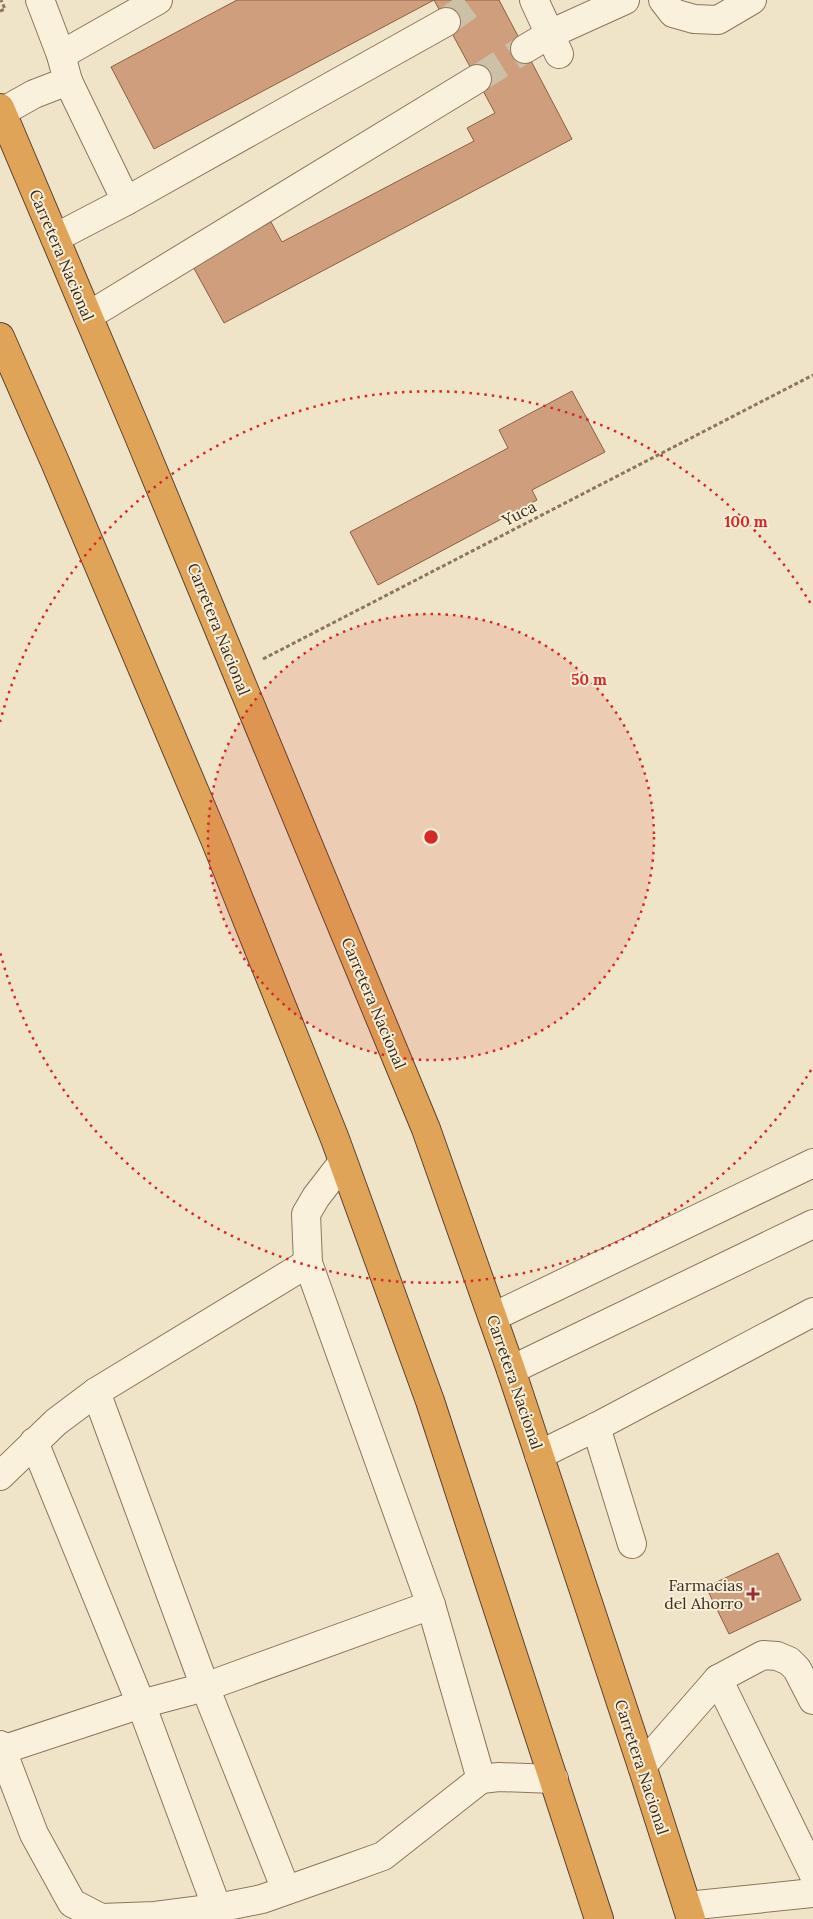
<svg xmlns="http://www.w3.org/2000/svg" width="813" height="1919" font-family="Lora,serif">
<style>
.building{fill:#cf9f7d;stroke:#8d5f41}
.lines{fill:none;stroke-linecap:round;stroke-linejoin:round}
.minor-tunnel{stroke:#ccc0a6;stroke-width:28;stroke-dasharray:28 14;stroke-linecap:butt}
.minor-casing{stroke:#8d765c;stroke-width:30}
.highway-casing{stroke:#5b4430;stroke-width:30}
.path{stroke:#8d765c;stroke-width:3;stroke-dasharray:4 2.5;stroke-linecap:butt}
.minor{stroke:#faf1dc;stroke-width:28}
.highway{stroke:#e0a458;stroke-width:28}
.ring{fill:none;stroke:#d62828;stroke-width:2.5;stroke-dasharray:2.5 5}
.poi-dot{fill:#9e2a2b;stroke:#f7eed8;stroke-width:2}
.labels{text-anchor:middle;stroke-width:4;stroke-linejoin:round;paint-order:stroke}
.street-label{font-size:16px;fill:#3d2e20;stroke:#f7eed8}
.poi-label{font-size:16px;fill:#3d2e20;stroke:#f7eed8;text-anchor:end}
.centre{fill:#d62828;stroke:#f7eed8;stroke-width:2.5}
.ring-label{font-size:15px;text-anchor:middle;font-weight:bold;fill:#d62828;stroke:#f7eed8;stroke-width:4;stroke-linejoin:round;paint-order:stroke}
</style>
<rect width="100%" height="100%" fill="#f0e4c8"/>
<!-- building -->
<g class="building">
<polygon points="237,0 499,0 572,139 224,323 191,263 271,222 282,242 474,141 467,128 495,113 434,0 154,149 111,67"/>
<polygon points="572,391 605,452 532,490 537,500 378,585 350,532 508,448 499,430"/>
<polygon points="778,1553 801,1600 729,1634 706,1587"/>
</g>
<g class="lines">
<!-- minor-tunnel -->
<g class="minor-tunnel">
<polyline points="446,22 476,0"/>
<polyline points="477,79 525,49"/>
</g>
<!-- minor casing -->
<g class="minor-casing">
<g id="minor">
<polyline points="534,0 559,54"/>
<polyline points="663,0 673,13 694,19 718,20 752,0"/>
<polyline points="525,49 550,34 625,0"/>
<polyline points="61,55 158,0"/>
<polyline points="68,81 126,201"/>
<polyline points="2,112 34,94 68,81 61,55 40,0"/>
<polyline points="55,238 126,201 446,22"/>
<polyline points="88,316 477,79"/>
<polyline points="343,1162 316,1197 306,1214 308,1263 431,1605 481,1779 499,1777 554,1779"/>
<polyline points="493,1317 813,1163"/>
<polyline points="511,1370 813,1224"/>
<polyline points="96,1392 205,1687 286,1890"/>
<polyline points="596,1427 632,1544"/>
<polyline points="34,1442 141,1704 217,1908"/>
<polyline points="539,1455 596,1427 813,1312"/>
<polyline points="0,1476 56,1422 96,1392 308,1263"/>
<polyline points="718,1679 813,1873"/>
<polyline points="0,1745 34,1834 72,1903 101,1918 155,1916 217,1908 262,1899 347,1869 383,1856 481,1779"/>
<polyline points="2,1750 141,1704 205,1687 431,1605"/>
<polyline points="642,1766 718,1679 763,1655 777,1656 789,1661 797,1669 813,1700"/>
<polyline points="687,1906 813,1893"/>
</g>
</g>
<!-- highway casing -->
<g class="highway-casing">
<g id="highway">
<polyline points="0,108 138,434 426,1129 511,1370 642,1766 691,1919"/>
<polyline points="0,337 55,462 216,842 335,1139 430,1401 599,1919"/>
</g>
</g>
<!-- path -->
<g class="path">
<polyline points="0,11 5,9 1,0"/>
<polyline points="263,659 813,375"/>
</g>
<!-- minor -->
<use href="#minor" class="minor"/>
<!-- highway -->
<use href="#highway" class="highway"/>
</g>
<!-- distance rings -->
<circle cx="431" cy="837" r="223" fill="#d62828" fill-opacity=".12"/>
<g class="ring">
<circle cx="431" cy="837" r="223"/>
<path d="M811 1070A446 446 0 0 1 0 952M0 722A446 446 0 0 1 811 604"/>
</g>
<!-- markers -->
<path class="poi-dot" d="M750.5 1586.5h5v5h5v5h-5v5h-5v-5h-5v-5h5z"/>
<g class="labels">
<!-- street labels -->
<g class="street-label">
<text transform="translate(62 255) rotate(67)" y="6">Carretera Nacional</text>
<text transform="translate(519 513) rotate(-27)" y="6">Yuca</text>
<text transform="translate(219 629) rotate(68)" y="6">Carretera Nacional</text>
<text transform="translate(374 1003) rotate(67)" y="6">Carretera Nacional</text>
<text transform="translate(515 1382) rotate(71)" y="6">Carretera Nacional</text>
<text transform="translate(642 1767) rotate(72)" y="6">Carretera Nacional</text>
</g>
<!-- poi labels -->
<g class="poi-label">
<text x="743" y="1591">Farmacias<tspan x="743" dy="18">del Ahorro</tspan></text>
</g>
</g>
<circle cx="431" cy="837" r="8" class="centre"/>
<g class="ring-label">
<text x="746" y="527">100 m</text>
<text x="589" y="685">50 m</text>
</g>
</svg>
